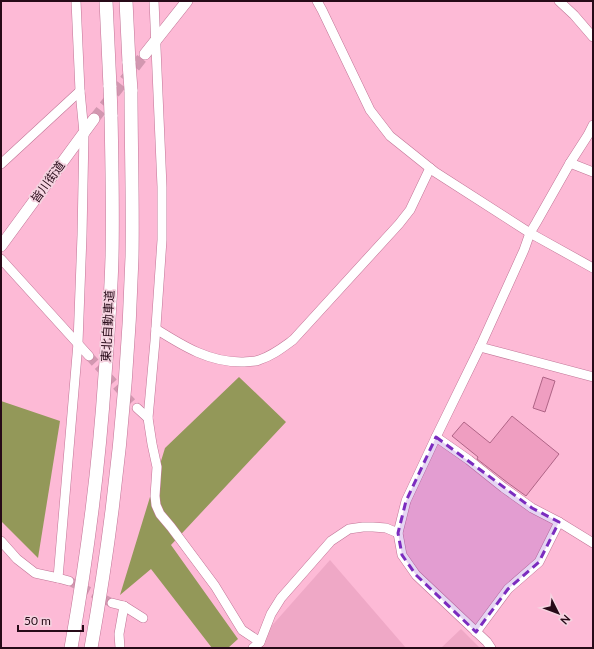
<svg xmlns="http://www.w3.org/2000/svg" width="594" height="649" font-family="Lato,'Noto Sans JP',sans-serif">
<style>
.built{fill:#efa8c6}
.forest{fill:#939859}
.building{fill:#ef9ec1;stroke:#af6486}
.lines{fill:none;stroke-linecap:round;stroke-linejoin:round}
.minor-tunnel{stroke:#d297b0;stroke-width:9;stroke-dasharray:9 4.5;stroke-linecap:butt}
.major-tunnel{stroke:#d297b0;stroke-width:11;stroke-dasharray:11 5.5;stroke-linecap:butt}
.minor-casing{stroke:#c17496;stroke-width:10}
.major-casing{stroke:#c17496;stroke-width:12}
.highway-casing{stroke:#c17496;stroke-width:14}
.minor{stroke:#fff;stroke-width:9}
.major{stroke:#fff;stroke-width:11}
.highway{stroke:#fff;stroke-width:13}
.highway-bridge-casing{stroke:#c17496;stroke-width:14;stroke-linecap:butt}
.highway-bridge{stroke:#fff;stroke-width:13}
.marked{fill:#7b2cbf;fill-opacity:0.2;stroke:#7b2cbf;stroke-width:3;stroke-dasharray:8 5;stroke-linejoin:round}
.labels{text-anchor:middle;stroke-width:3.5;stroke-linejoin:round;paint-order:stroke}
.street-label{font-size:12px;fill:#270a18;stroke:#f5d3e0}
</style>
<rect width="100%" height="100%" fill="#fdbad6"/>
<!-- built -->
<g class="built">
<polygon points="330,560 406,648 252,648"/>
<polygon points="461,629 480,648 441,648"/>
</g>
<!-- forest -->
<g class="forest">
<polygon points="239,377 286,422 171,545 238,639 228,648 212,648 151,569 120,595 165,448"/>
<polygon points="1,401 60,421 38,558 1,521"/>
</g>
<!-- building -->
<g class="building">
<polygon points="543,377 555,381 545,412 533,408"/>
<polygon points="512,416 559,454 526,496 508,483 477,459 478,457 452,436 464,422 490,443"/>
</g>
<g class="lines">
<!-- minor-tunnel -->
<g class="minor-tunnel">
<polyline points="89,356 137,408"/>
<polyline points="69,581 112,603"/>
</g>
<!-- major-tunnel -->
<polyline class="major-tunnel" points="94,119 145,54"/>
<!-- minor casing -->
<g class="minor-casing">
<g id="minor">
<polyline points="154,1 162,187 162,240 155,341 148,418 152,444 157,467 155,496 156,505 160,514 171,527 215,586 242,630 260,642"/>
<polyline points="317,1 322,10 370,110 390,136 435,172 530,233 593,268"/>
<polyline points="559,1 574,15 593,37"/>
<polyline points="570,163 593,172"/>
<polyline points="1,164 80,91"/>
<polyline points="1,259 89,356"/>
<path d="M156 329C183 346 210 363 244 362 249 361 254 362 259 360 272 356 282 348 293 340L399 224 410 210 430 168"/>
<polyline points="480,347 593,377"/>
<polyline points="137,408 148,418"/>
<polyline points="436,437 469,460 504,488 532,508 559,522 593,543"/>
<polyline points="1,541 17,559 35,573 58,578"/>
<polyline points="69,581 58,578 78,343 82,235 84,133 80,91 76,1"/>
<polyline points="112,603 124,606 119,634 120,648"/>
<polyline points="124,606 143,618"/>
<polyline points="476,632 508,589 539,562 559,522"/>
<polyline points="253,648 260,642 271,614 281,598 331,541 349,529 363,527 373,527 386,528 398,533"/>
<polyline points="491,648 487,642 416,575 402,555 398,533 406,501 436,437 480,347 524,250 530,233 536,223 570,163 588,135 593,125"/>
</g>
</g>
<!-- major casing -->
<g class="major-casing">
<g id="major">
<polyline points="145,54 187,1"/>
<polyline points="1,246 94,119"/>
</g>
</g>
<!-- highway casing -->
<g class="highway-casing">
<g id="highway">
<polyline points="106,1 110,87"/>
<polyline points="126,1 129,63"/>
<path d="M71 648C87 558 99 467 105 375 108 336 111 296 112 257 113 210 112 162 111 115"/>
<path d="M91 648C114 519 128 388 132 257 133 201 131 146 131 90"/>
</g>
</g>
<!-- minor -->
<use href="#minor" class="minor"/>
<!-- major -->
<use href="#major" class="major"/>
<!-- highway -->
<use href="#highway" class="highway"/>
<!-- highway-bridge casing -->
<g class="highway-bridge-casing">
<g id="highway-bridge">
<polyline points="129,63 131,90"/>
<polyline points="110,87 111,115"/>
</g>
</g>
<!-- highway-bridge -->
<use href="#highway-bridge" class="highway-bridge"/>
</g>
<!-- marked area -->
<path class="marked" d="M436 437 532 508 559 522 539 562 508 589 476 632 416 575 402 555 398 533 406 501Z"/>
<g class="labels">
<!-- street labels -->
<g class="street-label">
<text transform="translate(48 182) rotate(-54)" y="4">皆川街道</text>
<text transform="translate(108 326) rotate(-87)" y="4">東北自動車道</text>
</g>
</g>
<!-- border -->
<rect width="594" height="649" fill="none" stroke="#270a18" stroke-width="4"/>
<!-- north arrow -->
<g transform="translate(558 613) rotate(132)" stroke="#f5d3e0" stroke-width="3" paint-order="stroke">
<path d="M0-3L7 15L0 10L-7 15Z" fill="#270a18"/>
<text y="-6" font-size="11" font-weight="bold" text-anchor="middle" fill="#270a18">N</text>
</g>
<!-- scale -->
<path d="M18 625v6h65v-6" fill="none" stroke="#270a18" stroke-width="2"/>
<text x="24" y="625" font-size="12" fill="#270a18" stroke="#f5d3e0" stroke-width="3" paint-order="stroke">50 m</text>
</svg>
